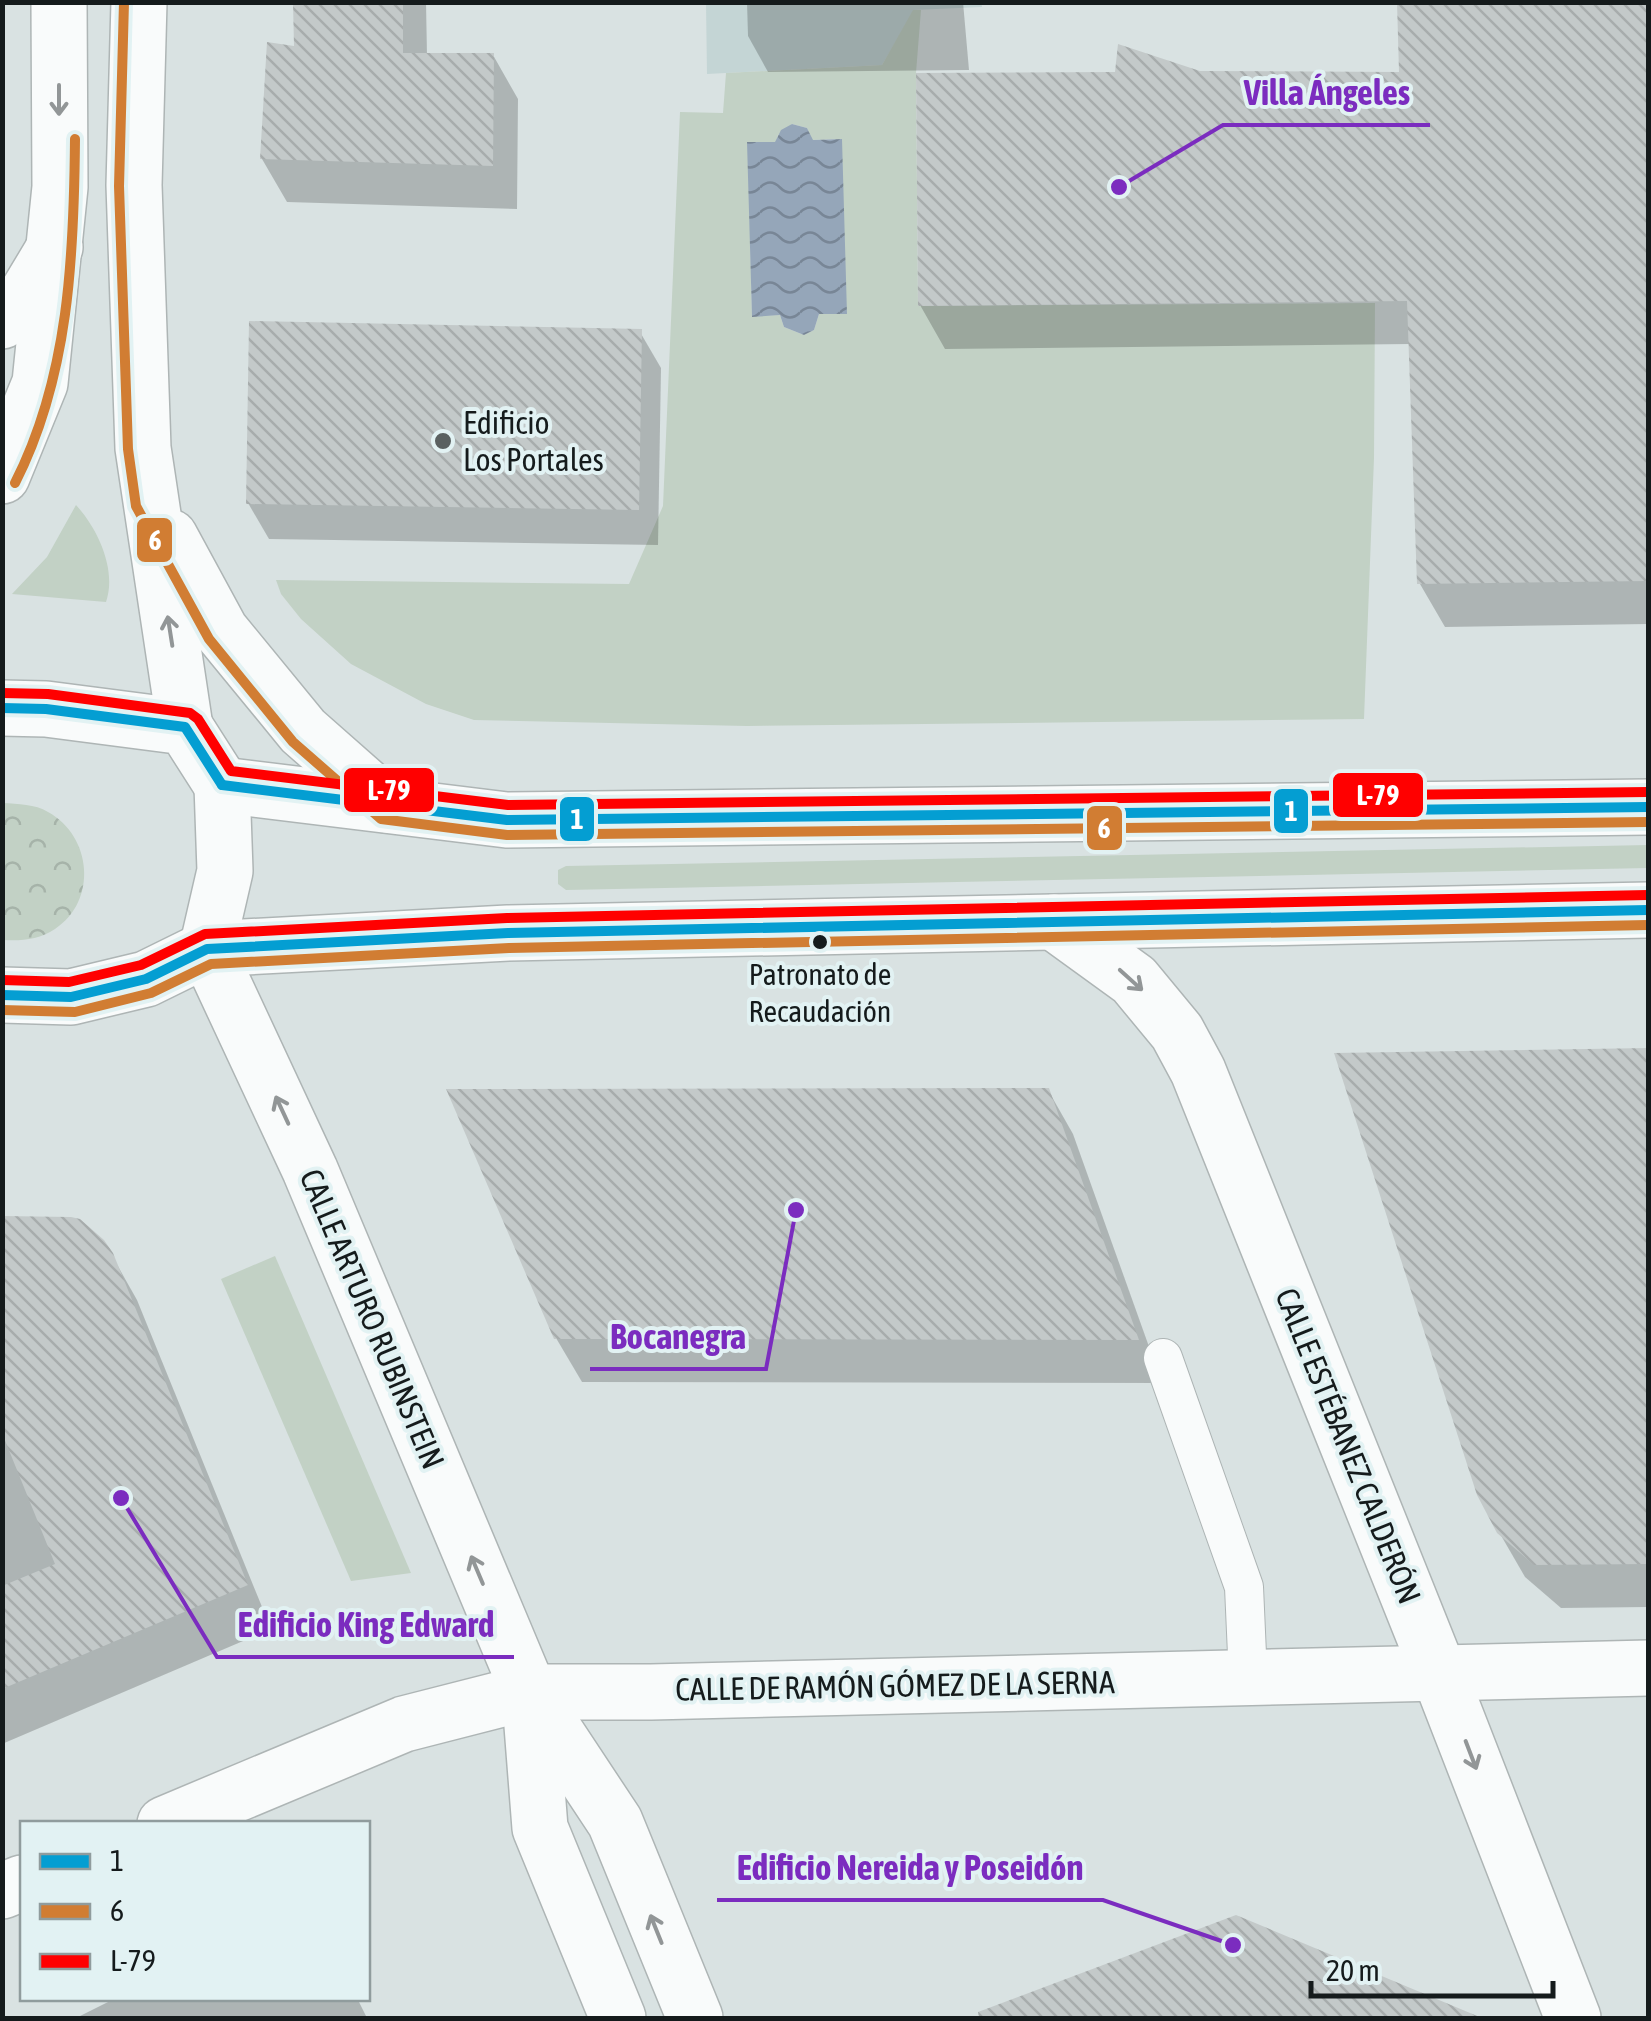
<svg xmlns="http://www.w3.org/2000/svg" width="1651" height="2021" font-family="'Asap Condensed',sans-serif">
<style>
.built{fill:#c4d5d5}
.forest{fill:url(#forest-crowns)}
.garden{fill:#c2d1c5;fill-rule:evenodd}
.water{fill:url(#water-waves)}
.shadow{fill:#0003}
.building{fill:url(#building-back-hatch)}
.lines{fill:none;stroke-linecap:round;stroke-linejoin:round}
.lane-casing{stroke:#aeb5b5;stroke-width:40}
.street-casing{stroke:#aeb5b5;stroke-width:58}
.secondary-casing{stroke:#aeb5b5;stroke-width:58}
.primary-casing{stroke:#aeb5b5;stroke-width:58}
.lane{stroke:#f9fbfb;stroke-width:38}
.street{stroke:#f9fbfb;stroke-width:55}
.secondary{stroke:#f9fbfb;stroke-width:55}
.primary{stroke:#f9fbfb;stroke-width:55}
.bus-1-casing{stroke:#e2f2f3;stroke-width:18}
.bus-2-casing{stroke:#e2f2f3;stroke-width:18}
.bus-3-casing{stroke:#e2f2f3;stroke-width:18}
.bus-1{stroke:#049ed2;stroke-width:10}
.bus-2{stroke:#d17d33;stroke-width:10}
.bus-3{stroke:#f00;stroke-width:10}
.oneway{stroke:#929697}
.poi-dot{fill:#5a6161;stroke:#e2f2f3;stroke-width:4}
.bus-dot{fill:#151b1c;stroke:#e2f2f3;stroke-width:4}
.labels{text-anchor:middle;stroke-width:8;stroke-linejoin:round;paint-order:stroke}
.bus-label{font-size:30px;fill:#151b1c;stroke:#e2f2f3}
.poi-label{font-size:32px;fill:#151b1c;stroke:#e2f2f3;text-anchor:start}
.street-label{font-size:32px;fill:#151b1c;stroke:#e2f2f3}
.leader{fill:none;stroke:#7b2cbf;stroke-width:4}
.callout-dot{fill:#7b2cbf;stroke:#e2f2f3;stroke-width:4}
.callout-label{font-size:35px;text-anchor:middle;font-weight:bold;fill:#7b2cbf;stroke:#e2f2f3;stroke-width:8;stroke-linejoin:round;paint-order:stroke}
.line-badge{stroke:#e2f2f3;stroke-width:4}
.badge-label{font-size:28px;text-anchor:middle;font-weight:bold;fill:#fff}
</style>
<defs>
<pattern id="forest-crowns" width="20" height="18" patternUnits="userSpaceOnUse" patternTransform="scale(2.5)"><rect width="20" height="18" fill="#c2d1c5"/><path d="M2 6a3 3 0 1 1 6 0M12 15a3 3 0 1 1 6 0" fill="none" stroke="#a6b3a9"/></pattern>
<pattern id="water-waves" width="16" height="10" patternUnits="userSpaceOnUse" patternTransform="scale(2.5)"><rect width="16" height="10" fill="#95a6b9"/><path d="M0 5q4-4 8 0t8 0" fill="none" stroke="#788696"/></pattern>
<pattern id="building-back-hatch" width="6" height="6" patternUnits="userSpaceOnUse" patternTransform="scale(2.5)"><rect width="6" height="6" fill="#c3c9c9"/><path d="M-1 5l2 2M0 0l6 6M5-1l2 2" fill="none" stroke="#a7acac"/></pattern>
</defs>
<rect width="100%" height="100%" fill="#d9e2e2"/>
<!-- built -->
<polygon class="built" points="981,2 982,7 914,10 882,65 707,74 706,3"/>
<!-- forest -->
<path class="forest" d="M3 803C18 804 35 804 48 812 92 836 98 901 55 929 39 940 21 941 3 940Z"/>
<!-- garden -->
<g class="garden">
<path d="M913 10H921L916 73 918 306 1375 303 1374 458 1364 719 747 726 474 720 426 704 351 664 301 619 281 594 276 580 629 584 663 506 680 112 723 113 726 73 882 65ZM792 124 807 128 812 140 841 139 846 314H819L814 330 804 335 784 327 780 315 752 316 748 142H776L778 135Z"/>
<path d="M76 505C98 529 117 570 106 602L12 594 47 557Z"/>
<polygon points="1648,845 1648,868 566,890 558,884 558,870 566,866"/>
<polygon points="275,1256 411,1573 351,1581 221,1279"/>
</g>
<!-- water -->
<polygon class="water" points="792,124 807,128 813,140 842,139 847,314 819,314 814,330 804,335 784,327 780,315 752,317 747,142 775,142 781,130"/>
<!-- shadow -->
<g class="shadow">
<polygon points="295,2 426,2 427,55 493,55 518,99 517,209 287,202 262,159 297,49"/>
<polygon points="747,2 963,2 969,70 768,72 748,36"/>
<polygon points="1399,2 1648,2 1648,624 1445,627 1420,584 1411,344 945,349 920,305 1199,73 1402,75"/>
<polygon points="640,332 661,368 658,545 269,539 248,503"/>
<polygon points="1648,1051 1648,1607 1561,1608 1525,1577 1499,1532 1337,1055"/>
<polygon points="1048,1090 1073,1134 1162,1383 582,1382 556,1338"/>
<polygon points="2,1218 111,1254 137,1300 271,1629 2,1744"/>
<polygon points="1378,1976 1402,2018 1000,2018 1006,2004"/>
<polygon points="116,1998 357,1998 367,2018 76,2018"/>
</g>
<!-- building -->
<g class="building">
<polygon points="293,2 403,2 403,53 494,53 493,166 260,159 267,42 294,46"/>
<polygon points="1397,2 1648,2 1648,581 1417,584 1407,301 918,306 916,73 1115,72 1118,44 1200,71 1399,72"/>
<polygon points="249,321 642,329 639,510 246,504"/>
<polygon points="1648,1048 1648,1564 1534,1565 1497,1533 1477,1495 1334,1053"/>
<polygon points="1049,1088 1139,1340 554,1339 446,1089"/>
<polygon points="2,1216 71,1217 80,1219 104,1240 113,1253 248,1585 2,1689 2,1586 55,1564 2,1433"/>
<polygon points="1236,1915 1482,2018 979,2018 978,2012"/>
</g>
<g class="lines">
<!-- lane casing -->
<g class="lane-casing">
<polyline id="lane" points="1163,1358 1244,1587 1248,1677"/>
</g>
<!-- street casing -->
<g class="street-casing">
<g id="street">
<polyline points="2,321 28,292 55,247"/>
<polyline points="1054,922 1134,980 1177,1032 1198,1071 1439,1673 1573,2018"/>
<polyline points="207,949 310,1170 529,1692 615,1822 695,2018"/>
<polyline points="530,1700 540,1828 618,2018"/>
<polyline points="165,1824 404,1724 529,1692 651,1692 1648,1668"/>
<polyline points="2,1891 22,1883"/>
</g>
</g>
<!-- secondary casing -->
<g class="secondary-casing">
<g id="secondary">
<polyline points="139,2 134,185 143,448 185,727"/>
<polyline points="2,476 40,383 60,187 59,2"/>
<polyline points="170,537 221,631 303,731 387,805"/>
</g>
</g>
<!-- primary casing -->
<g class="primary-casing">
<g id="primary">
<polyline points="2,708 46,709 185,727 222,785"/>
<polyline points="222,785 507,820 1648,807"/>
<polyline points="207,949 225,871 222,785"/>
<polyline points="2,995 71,997 146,979 207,949 508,933 1648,910"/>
</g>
</g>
<!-- lane -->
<use href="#lane" class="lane"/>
<!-- street -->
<use href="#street" class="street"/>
<!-- secondary -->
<use href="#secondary" class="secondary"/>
<!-- primary -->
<use href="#primary" class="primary"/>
<!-- bus-1 casing -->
<g class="bus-1-casing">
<g id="bus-1">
<polyline points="2,708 46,709 185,727 222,785"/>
<polyline points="222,785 507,820 1648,807"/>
<polyline points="2,995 71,997 146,979 207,949 508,933 1648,910"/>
</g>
</g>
<!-- bus-2 casing -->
<g class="bus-2-casing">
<g id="bus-2">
<polyline points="124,2 119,186 128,449 136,506 209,639 293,742 381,819 507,835 1648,822"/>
<path d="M15 483C69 377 74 256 75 139"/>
<polyline points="2,1010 75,1012 151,993 211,964 509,948 1648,925"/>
</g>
</g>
<!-- bus-3 casing -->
<g class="bus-3-casing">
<g id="bus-3">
<polyline points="2,693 48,694 190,713 198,719 231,771 508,805 1648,792"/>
<polyline points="2,980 69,982 141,965 205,934 507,918 1648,895"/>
</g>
</g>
<!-- bus-1 -->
<use href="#bus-1" class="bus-1"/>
<!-- bus-2 -->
<use href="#bus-2" class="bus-2"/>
<!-- bus-3 -->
<use href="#bus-3" class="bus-3"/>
</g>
<!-- one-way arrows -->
<defs><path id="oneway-shaft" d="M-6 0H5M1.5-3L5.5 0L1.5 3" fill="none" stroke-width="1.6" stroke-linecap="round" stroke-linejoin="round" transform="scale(2.5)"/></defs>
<g class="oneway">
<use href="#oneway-shaft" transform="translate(59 100) rotate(90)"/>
<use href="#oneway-shaft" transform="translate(170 631) rotate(-99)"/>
<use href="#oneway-shaft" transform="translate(1131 980) rotate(42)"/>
<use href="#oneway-shaft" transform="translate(282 1110) rotate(-115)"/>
<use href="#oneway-shaft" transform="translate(477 1570) rotate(-113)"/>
<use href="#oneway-shaft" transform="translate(1471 1755) rotate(69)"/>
<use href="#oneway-shaft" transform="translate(656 1929) rotate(-112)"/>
</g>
<!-- markers -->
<circle class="poi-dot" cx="443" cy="441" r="10"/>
<circle class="bus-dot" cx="820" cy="942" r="9"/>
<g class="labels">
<!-- bus labels -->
<g class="bus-label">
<text x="820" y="985">Patronato de<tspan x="820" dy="37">Recaudación</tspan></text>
</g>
<!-- poi labels -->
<g class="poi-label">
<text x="463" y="434">Edificio<tspan x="463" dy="37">Los Portales</tspan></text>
</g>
<!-- street labels -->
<g class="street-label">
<text transform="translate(372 1319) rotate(67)" y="11">CALLE ARTURO RUBINSTEIN</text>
<text transform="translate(1348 1446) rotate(68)" y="11">CALLE ESTÉBANEZ CALDERÓN</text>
<text transform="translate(895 1686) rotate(-1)" y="11">CALLE DE RAMÓN GÓMEZ DE LA SERNA</text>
</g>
</g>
<!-- callouts -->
<path class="leader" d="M1119 187L1223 125H1430M796 1210L766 1369H590M121 1498L217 1657H514M1233 1945L1103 1900H717"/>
<g class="callout-dot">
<circle cx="1119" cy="187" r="10"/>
<circle cx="796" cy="1210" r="10"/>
<circle cx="121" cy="1498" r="10"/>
<circle cx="1233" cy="1945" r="10"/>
</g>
<g class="callout-label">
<text x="1327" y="105">Villa Ángeles</text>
<text x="678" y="1349">Bocanegra</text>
<text x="366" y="1637">Edificio King Edward</text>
<text x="910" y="1880">Edificio Nereida y Poseidón</text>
</g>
<g class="line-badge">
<rect x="135" y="516" width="39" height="48" rx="10" fill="#d17d33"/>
<rect x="342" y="766" width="94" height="48" rx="10" fill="#f00"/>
<rect x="1331" y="771" width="94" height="48" rx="10" fill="#f00"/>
<rect x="1272" y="787" width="38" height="48" rx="10" fill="#049ed2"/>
<rect x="558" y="795" width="38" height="48" rx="10" fill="#049ed2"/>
<rect x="1085" y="804" width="39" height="48" rx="10" fill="#d17d33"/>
</g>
<g class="badge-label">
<text x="155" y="550">6</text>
<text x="389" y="800">L-79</text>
<text x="1378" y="805">L-79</text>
<text x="1291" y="821">1</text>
<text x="577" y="829">1</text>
<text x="1104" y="838">6</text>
</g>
<!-- border -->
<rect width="1651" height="2021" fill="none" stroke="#151b1c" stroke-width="10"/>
<!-- legend -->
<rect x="20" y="1821" width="350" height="180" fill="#e2f2f3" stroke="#909c9d" stroke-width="2.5"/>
<rect x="40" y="1854" width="50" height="15" fill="#049ed2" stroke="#909c9d" stroke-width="2.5"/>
<text x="110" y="1871" font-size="30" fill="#151b1c">1</text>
<rect x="40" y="1904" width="50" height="15" fill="#d17d33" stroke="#909c9d" stroke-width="2.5"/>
<text x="110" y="1921" font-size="30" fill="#151b1c">6</text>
<rect x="40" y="1954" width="50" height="15" fill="#ff0000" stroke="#909c9d" stroke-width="2.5"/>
<text x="110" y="1971" font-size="30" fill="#151b1c">L-79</text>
<!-- scale -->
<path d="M1311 1981v15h242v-15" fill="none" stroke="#151b1c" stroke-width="5"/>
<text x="1326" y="1981" font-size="30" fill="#151b1c" stroke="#e2f2f3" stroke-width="8" paint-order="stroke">20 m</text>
</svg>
